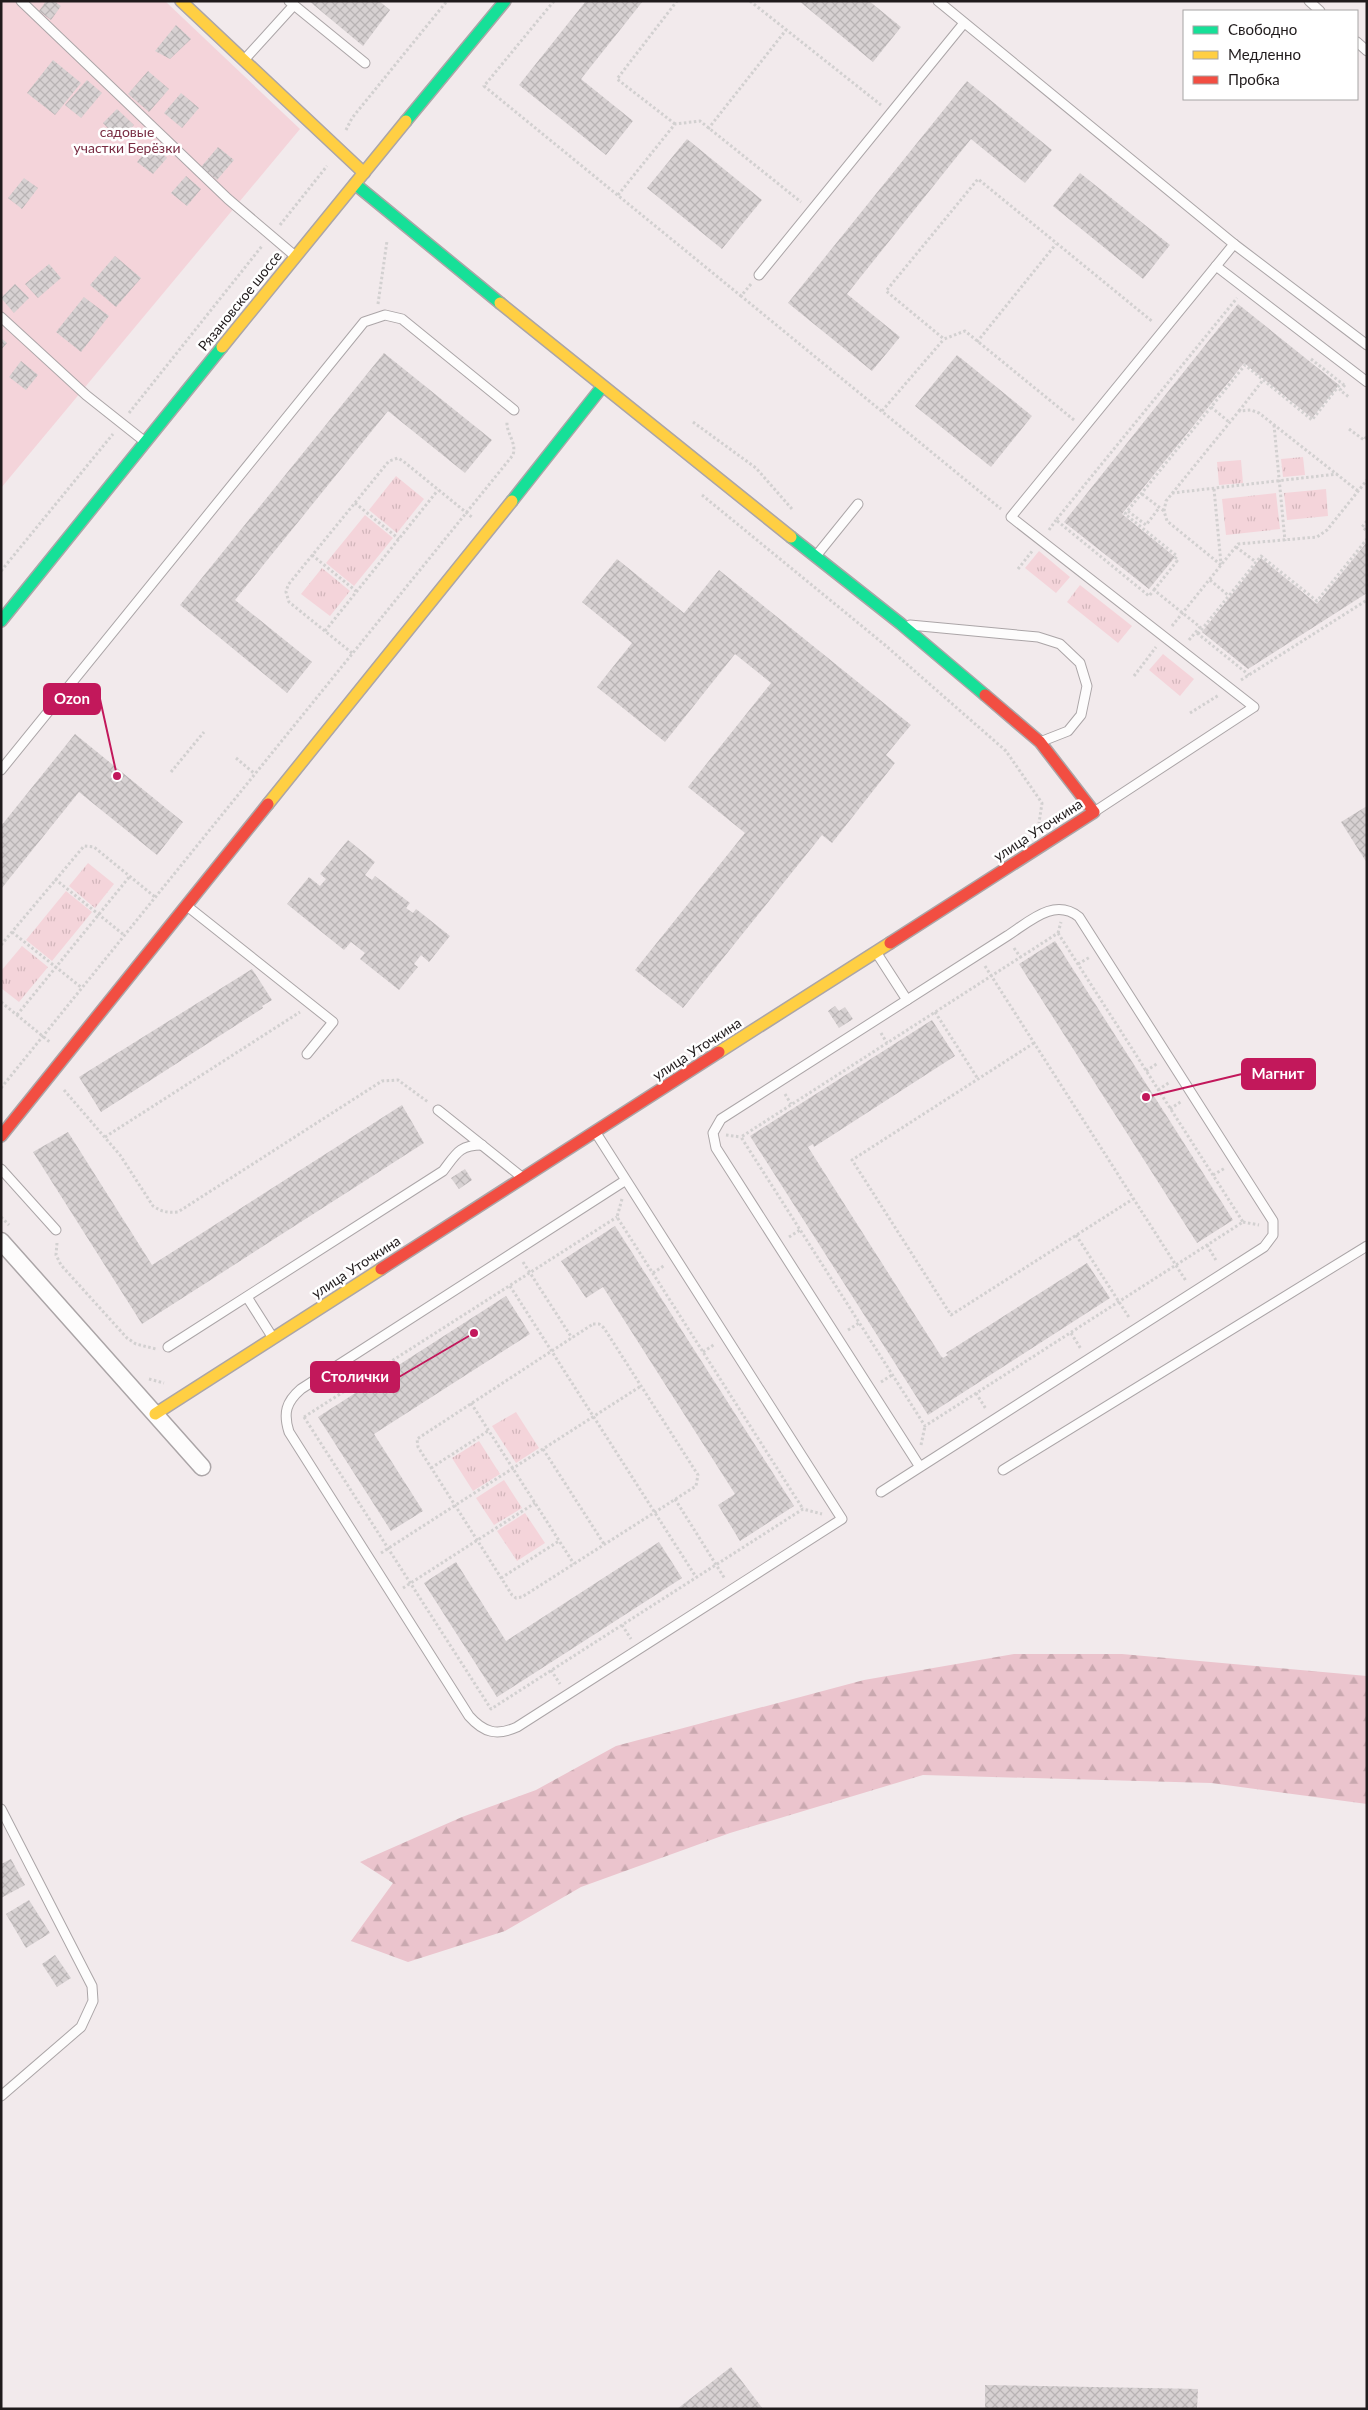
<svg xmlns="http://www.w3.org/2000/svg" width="1368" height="2410" font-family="Lato,sans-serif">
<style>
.forest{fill:url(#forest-firs)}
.park{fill:url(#park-tufts)}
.garden{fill:#f4d4da}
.building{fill:url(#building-cross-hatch)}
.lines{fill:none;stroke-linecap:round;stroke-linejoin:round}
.lane-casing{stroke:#aba5a7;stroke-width:11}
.street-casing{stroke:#aba5a7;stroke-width:19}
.fast-casing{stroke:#aba5a7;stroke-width:14}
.slow-casing{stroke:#aba5a7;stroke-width:14}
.jam-casing{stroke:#aba5a7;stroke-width:14}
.path{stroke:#d2d0d0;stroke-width:3;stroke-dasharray:2.5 2.5;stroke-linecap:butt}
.lane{stroke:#fdfcfc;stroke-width:9}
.street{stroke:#fdfcfc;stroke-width:16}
.fast{stroke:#16e098;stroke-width:11}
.slow{stroke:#ffcf43;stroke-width:11}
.jam{stroke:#f24e42;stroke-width:11}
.labels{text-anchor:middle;stroke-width:5;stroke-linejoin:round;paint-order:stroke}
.park-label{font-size:14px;fill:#792d43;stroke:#fff}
.street-label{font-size:14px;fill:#201b1c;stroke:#fff}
.leader{fill:none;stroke:#c2185b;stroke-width:2}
.callout-dot{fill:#c2185b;stroke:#fff;stroke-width:2}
.callout{fill:#c2185b;stroke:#c2185b;stroke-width:2}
.callout-label{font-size:15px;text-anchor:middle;font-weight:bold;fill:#fff}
</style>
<defs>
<pattern id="forest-firs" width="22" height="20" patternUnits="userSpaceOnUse" patternTransform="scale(1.25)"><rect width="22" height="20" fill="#ebc4cd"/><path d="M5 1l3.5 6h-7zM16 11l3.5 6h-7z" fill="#c9a8af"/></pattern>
<pattern id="park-tufts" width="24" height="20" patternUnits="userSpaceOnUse" patternTransform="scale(1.25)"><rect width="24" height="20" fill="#f4d4da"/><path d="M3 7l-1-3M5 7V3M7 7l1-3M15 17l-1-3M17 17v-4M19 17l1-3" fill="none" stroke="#d1b5ba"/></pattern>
<pattern id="building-cross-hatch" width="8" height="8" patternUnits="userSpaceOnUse" patternTransform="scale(1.25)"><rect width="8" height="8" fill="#d7d1d2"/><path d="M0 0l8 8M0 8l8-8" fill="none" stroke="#b8b3b4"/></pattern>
</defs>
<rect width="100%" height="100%" fill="#f2eaec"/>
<!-- forest -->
<polygon class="forest" points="1014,1654 1122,1654 1367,1676 1367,1804 1211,1783 923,1775 730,1833 581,1887 505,1931 408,1962 351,1941 393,1883 360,1862 462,1817 536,1790 616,1746 864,1680"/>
<!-- park -->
<g class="park">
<polygon points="1303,457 1305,475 1283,477 1281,459"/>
<polygon points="1241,460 1243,483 1219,485 1217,462"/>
<polygon points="396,476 424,499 397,533 369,510"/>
<polygon points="1326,489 1328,516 1287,520 1284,493"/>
<polygon points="1276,493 1280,529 1226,535 1222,499"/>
<polygon points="365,515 393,538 354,586 326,563"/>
<polygon points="1039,551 1070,577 1056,593 1025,568"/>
<polygon points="322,568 350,591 330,616 301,594"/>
<polygon points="1080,585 1132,626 1118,643 1067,602"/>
<polygon points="1163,654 1194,679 1180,696 1149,670"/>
<polygon points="88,863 114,884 95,908 69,886"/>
<polygon points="66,891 92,912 52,961 26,940"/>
<polygon points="22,946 48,967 19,1002 1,988 1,971"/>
<polygon points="516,1412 539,1448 516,1463 492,1426"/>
<polygon points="479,1441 500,1474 473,1491 452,1458"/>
<polygon points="504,1480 522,1508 494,1525 476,1498"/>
<polygon points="525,1513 545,1543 517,1561 497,1531"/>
</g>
<!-- garden -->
<polygon class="garden" points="1,1 165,1 300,129 1,488"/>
<!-- building -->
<g class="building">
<polygon points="46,1 54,1 61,6 51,20 39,11"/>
<polygon points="309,1 379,1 390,10 363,46"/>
<polygon points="586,1 643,1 581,79 633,121 606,155 519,85"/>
<polygon points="799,1 869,1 901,27 873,62"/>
<polygon points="176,25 191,39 170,59 155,51"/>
<polygon points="53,60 81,83 55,115 27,93"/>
<polygon points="148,71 169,89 149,112 128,94"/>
<polygon points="87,80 102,93 81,118 65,105"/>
<polygon points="967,81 1052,150 1025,183 971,139 847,294 900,337 872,371 788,303"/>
<polygon points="181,93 199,108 182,128 164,113"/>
<polygon points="117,109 134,125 119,140 103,123"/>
<polygon points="687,139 762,200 722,249 647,188"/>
<polygon points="151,145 167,158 153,174 137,162"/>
<polygon points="218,147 234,160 217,180 201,167"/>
<polygon points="1080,173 1170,245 1143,279 1053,206"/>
<polygon points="186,176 201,189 187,206 171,193"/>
<polygon points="24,178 38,188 22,209 8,198"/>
<polygon points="115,256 141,278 116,307 90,285"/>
<polygon points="49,264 61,278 38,298 25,284"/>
<polygon points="15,284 29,298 14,313 1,298"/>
<polygon points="84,297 109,316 81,352 56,332"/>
<polygon points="1238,304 1339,385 1312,418 1244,363 1122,514 1175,557 1149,589 1064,522"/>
<polygon points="1,338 7,343 1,350"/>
<polygon points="384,353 492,440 465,473 388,411 235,600 312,662 287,693 180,605"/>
<polygon points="957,355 1032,416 991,467 915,406"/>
<polygon points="21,361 38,375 26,390 9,377"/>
<polygon points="1367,542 1367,593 1248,669 1202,632 1261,558 1317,604"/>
<polygon points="617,559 684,613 719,570 911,725 886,755 895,763 832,843 822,835 683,1008 635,970 745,833 688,787 771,683 735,654 665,742 597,687 632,643 582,602"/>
<polygon points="75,734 183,822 157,855 79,792 1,889 1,826"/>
<polygon points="1367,806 1367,863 1341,822"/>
<polygon points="348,840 375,862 365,875 372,880 375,876 410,903 406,908 413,913 416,909 450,936 429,962 421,955 414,964 418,967 399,990 360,959 365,953 351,942 344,950 287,904 309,877 320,886 326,879 320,874"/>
<polygon points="1055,941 1233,1220 1197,1243 1019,964"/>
<polygon points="252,969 272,1000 262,1006 263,1008 101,1112 79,1077"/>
<polygon points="835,1006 839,1011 845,1007 853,1019 839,1028 828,1011"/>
<polygon points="932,1020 955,1056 814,1147 813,1144 808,1147 941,1356 943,1358 948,1355 946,1353 1087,1263 1110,1298 928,1415 750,1136"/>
<polygon points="402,1105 424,1143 142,1324 33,1152 68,1132 152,1265"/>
<polygon points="465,1169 472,1180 459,1189 451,1178"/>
<polygon points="615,1226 794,1506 740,1541 718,1505 735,1494 603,1287 586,1298 561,1261"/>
<polygon points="506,1296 530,1334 374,1434 423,1511 391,1531 318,1417"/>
<polygon points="659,1542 682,1578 497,1697 424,1583 456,1562 506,1641"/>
<polygon points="11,1859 25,1885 1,1898 1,1864"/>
<polygon points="29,1900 50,1933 26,1948 6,1914"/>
<polygon points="55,1955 71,1978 57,1987 42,1964"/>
<polygon points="731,2367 763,2409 677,2409"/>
<polygon points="985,2385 1198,2389 1197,2409 985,2409"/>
</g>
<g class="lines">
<!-- lane casing -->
<g class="lane-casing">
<g id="lane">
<polyline points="21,1 228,199 295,256"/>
<polyline points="289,1 365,63"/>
<polyline points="938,1 1234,244 1011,517 1254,707 1094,812"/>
<polyline points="1309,1 1320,11"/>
<polyline points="1357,42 1367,51"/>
<polyline points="245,59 294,5"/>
<polyline points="1234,244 1367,345"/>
<polyline points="1216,266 1367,382"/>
<polyline points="759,275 964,23"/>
<polyline points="1,317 86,395 144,441"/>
<polyline points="816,556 858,504"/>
<polyline points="910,625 1038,637 1060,644 1080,663 1087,686 1081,715 1068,731 1040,742"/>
<polyline points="1,770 364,322 385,315 402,319 514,410"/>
<polyline points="187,906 333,1022 307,1054"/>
<polyline points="876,952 907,1000"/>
<polyline points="438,1110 523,1178"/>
<path d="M596 1133 842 1519 517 1727C497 1736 484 1733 469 1716L289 1432C283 1413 286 1402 301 1389L626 1180"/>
<polyline points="1,1169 56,1230"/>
<polyline points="247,1297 273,1338"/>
<path d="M168 1347 443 1171C456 1154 459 1145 482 1145"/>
<polyline points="1003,1470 1367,1246"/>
<path d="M881 1492 1264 1247 1273 1235V1221L1079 917C1054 897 1029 922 1007 936L721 1119 713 1133 716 1148 920 1467"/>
<polyline points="1,1809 92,1986 93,2001 81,2027 1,2096"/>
</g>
</g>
<!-- street casing -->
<g class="street-casing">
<polyline id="street" points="1,1241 202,1467"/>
</g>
<!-- fast casing -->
<g class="fast-casing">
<g id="fast">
<polyline points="406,121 505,1"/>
<polyline points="355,184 500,303"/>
<polyline points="512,501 602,387"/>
<polyline points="791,537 901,624 985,695"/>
<polyline points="1,621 222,347"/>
</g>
</g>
<!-- slow casing -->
<g class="slow-casing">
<g id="slow">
<polyline points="181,1 364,173"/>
<polyline points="500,303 791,537"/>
<polyline points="222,347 406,121"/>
<polyline points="268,804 512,501"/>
<polyline points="719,1052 890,943"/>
<polyline points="155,1414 381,1269"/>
</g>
</g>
<!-- jam casing -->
<g class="jam-casing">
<g id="jam">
<polyline points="890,943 1094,812 1040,742 985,695"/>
<polyline points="1,1136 268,804"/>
<polyline points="381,1269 719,1052"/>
</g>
</g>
<!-- path -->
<g class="path">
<polyline points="554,1 484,86 741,296"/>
<polyline points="750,1 881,105"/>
<polyline points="675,124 617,79 677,1"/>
<polyline points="708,129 786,30"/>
<polyline points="346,130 352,118 447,1"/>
<polyline points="618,195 675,124 700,121 801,202"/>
<polyline points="280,225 327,166"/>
<polyline points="751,284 741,296 1001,509"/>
<polyline points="378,304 387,241"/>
<polyline points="977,342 1056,244"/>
<polyline points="1311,359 1344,385"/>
<polyline points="1345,385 1340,390 1350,398"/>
<polyline points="1211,407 1229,422"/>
<polyline points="882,411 944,339"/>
<polyline points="1239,411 1263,380"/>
<polyline points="129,413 262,246"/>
<polyline points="1074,420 965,331 944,339 886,291 978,179 1153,322"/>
<polyline points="693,422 756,468 792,509"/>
<polyline points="1274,425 1285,541"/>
<polyline points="1349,429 1364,440 1367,436"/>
<polyline points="1214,489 1221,564"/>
<polyline points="1172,493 1337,474"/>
<polyline points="1142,494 1164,511"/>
<polyline points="702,495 885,645 1006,751 1042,803 1039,823"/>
<polyline points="355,503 399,539"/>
<polyline points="1128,511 1146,525 1159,508"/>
<polyline points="1367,521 1362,527 1367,531"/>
<polyline points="1049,530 1056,520"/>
<polyline points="1236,547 1256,562"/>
<polyline points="312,555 356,591"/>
<polyline points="1221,565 1167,521 1164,511 1166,501 1239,411 1251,410 1259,413 1358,491"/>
<polyline points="1018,569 1033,550"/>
<polyline points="1,571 113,434"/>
<polyline points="1210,580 1229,596"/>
<polyline points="1154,590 1177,561 1175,559 1177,556 1125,514 1245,365 1312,420 1341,383"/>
<polyline points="1172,626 1238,544 1317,537 1327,530 1367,480"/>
<polyline points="325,631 438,490"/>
<polyline points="1197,633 1249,675"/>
<polyline points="1198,634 1261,556 1317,601 1367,539"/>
<polyline points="1189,640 1200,627 1154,590 1149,596 1056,520 1237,298"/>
<polyline points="352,653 289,602 286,592 288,585 389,461 398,458 403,461 473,518"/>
<polyline points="1134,676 1156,647"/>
<polyline points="1241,680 1367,600"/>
<polyline points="1190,713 1219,695"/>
<polyline points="236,758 255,774"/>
<polyline points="171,772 204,732"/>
<polyline points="55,879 124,935"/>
<polyline points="12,932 82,988"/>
<polygon points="1058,933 1243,1222 925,1426 741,1137"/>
<polyline points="1058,933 1061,922"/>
<polyline points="1,945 84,846 94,847 155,897"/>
<polyline points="1014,948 1021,958"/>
<polyline points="1078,964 1090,957"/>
<polyline points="985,966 1186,1281"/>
<polyline points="1,1002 51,1043"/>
<polyline points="935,1012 978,1079"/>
<polyline points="17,1015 130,876"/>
<polyline points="881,1033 887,1043"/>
<polyline points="1034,1043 852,1160 951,1315 1133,1199"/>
<polyline points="1146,1071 1158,1063"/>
<path d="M1 1088 513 455C517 442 506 434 507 421"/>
<path d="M64 1090 120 1155 153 1206C162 1212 168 1213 178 1212L382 1081 398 1080 428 1102"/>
<polyline points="1158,1090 1170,1082"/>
<polyline points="785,1094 791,1104"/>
<polyline points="1170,1109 1182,1101"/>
<polyline points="726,1135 741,1137"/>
<polyline points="105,1137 300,1012"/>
<polyline points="1213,1175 1225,1168"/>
<polyline points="622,1199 617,1217 803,1509"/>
<polyline points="1,1217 9,1225"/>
<polyline points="1243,1222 1259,1225"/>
<polyline points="1076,1235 1130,1319"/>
<polyline points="789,1237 800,1230"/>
<polyline points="57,1243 56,1255 61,1265 127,1338 136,1344 156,1349"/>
<polyline points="1207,1245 1217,1262"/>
<polyline points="523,1262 572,1338"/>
<polyline points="653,1273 665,1265"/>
<polyline points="510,1286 696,1577"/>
<polygon points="593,1324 599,1324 604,1328 698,1475 696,1486 522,1597 516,1598 512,1595 418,1447 417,1439"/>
<polyline points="848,1330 859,1323"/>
<polyline points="1071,1333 1081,1349"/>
<polyline points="703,1352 715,1344"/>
<polyline points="149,1379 164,1383"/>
<polyline points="881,1382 892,1375"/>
<polyline points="976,1393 986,1409"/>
<polyline points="471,1403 574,1564"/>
<polyline points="304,1417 491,1709 803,1509 822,1514"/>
<polyline points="304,1417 617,1217"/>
<polyline points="921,1445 925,1426"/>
<polyline points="543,1449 604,1544"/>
<polyline points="431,1468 488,1431"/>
<polyline points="675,1499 725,1579"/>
<polyline points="381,1553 641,1386"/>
<polyline points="501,1578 559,1541"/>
<polyline points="403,1588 535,1503"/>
<polyline points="622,1625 631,1639"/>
<polyline points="551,1670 560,1684"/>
</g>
<!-- lane -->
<use href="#lane" class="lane"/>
<!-- street -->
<use href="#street" class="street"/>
<!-- fast -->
<use href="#fast" class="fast"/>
<!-- slow -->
<use href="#slow" class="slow"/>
<!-- jam -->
<use href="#jam" class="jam"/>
</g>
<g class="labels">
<!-- park labels -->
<g class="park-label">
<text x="127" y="137">садовые<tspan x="127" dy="16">участки Берёзки</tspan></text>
</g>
<!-- street labels -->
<g class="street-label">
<text transform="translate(240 301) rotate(-51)" y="5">Рязановское шоссе</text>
<text transform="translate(1038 830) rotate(-33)" y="5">улица Уточкина</text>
<text transform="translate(697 1049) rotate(-33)" y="5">улица Уточкина</text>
<text transform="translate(356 1267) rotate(-33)" y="5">улица Уточкина</text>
</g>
</g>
<!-- callouts -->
<path class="leader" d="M117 776L100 699M1146 1097L1242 1074M474 1333L399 1377"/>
<g class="callout-dot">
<circle cx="117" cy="776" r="5"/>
<circle cx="1146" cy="1097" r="5"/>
<circle cx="474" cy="1333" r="5"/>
</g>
<g class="callout">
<rect x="44" y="684" width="56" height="30" rx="5"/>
<rect x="1242" y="1059" width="73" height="30" rx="5"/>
<rect x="311" y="1362" width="88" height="30" rx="5"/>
</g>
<g class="callout-label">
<text x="72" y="704">Ozon</text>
<text x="1278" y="1079">Магнит</text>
<text x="355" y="1382">Столички</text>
</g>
<!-- border -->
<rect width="1368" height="2410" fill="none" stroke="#201b1c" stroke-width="5"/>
<!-- legend -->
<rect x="1183" y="10" width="175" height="90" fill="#ffffff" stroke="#a6a4a4"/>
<rect x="1193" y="26" width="25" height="8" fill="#16e098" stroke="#a6a4a4"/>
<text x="1228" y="35" font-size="15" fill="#201b1c">Свободно</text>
<rect x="1193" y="51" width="25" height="8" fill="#ffcf43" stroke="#a6a4a4"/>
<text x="1228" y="60" font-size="15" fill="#201b1c">Медленно</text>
<rect x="1193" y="76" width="25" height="8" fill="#f24e42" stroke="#a6a4a4"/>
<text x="1228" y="85" font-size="15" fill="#201b1c">Пробка</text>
</svg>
